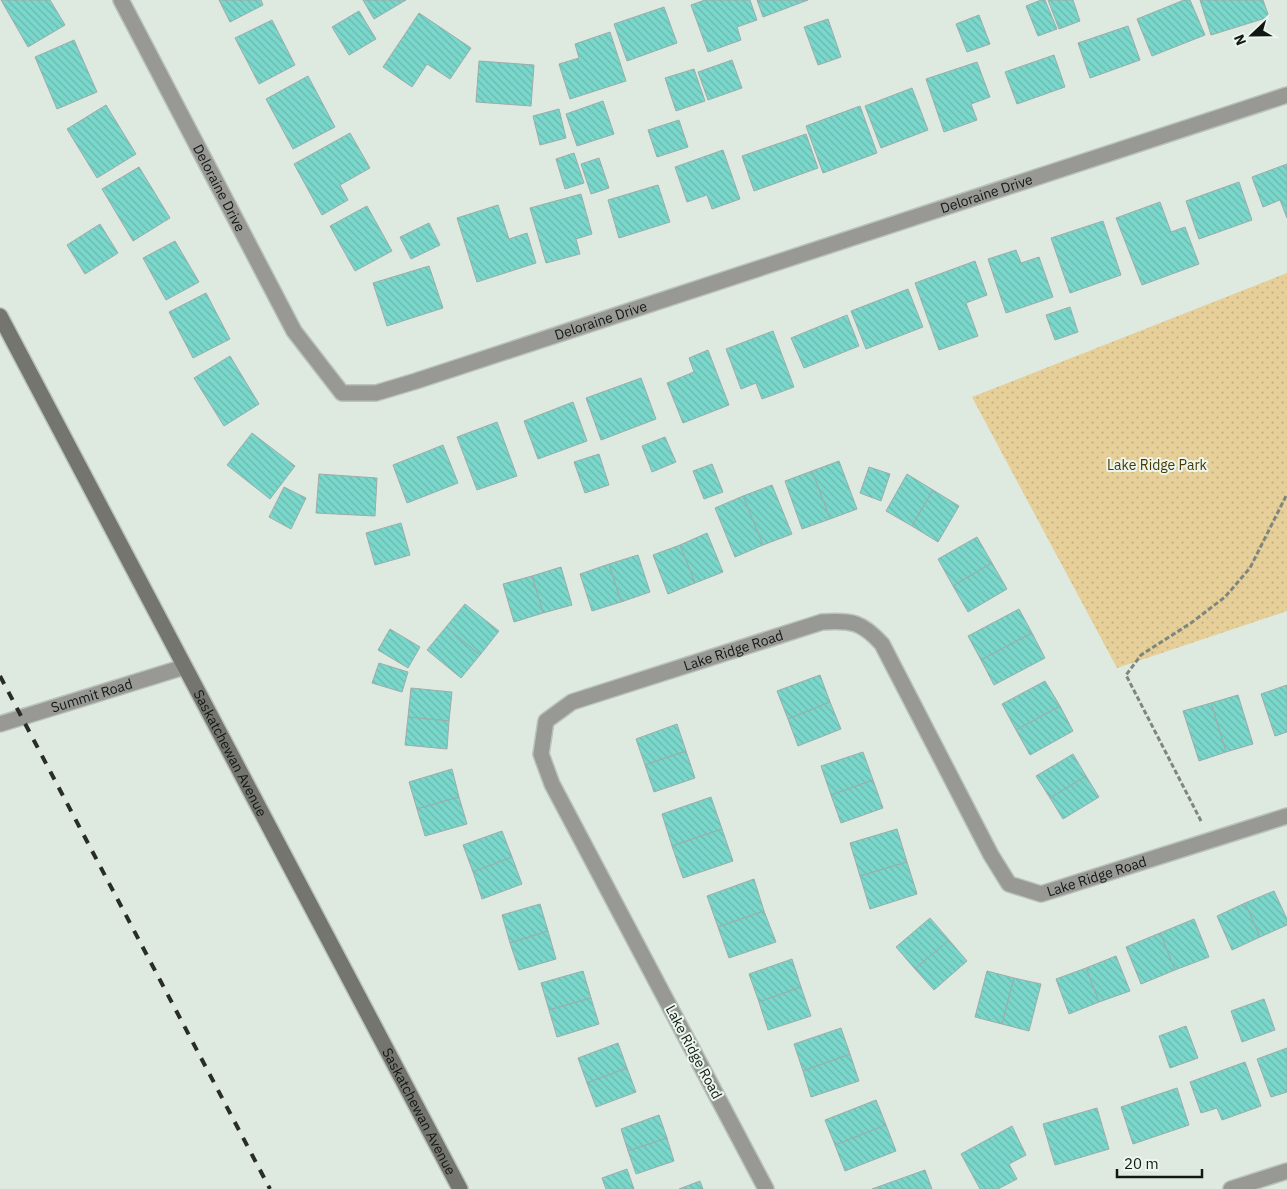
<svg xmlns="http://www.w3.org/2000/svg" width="1287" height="1189" font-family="'IBM Plex Sans',sans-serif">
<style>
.park{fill:url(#park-dots)}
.building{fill:url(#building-back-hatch);stroke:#9eacaa}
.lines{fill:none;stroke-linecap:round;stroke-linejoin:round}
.street-casing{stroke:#bac3bb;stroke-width:18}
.secondary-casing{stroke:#bac3bb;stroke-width:18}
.path{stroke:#7e867f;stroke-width:3;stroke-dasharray:5 2.5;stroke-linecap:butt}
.street{stroke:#989994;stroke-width:15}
.secondary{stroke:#73756e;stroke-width:15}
.rail{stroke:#292d2a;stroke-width:4;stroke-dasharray:9 9;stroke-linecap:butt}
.labels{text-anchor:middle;stroke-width:4;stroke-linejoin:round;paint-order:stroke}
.street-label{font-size:14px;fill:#141815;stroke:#ebf6ee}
.park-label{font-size:14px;fill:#4b3900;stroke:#ebf6ee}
</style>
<defs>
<pattern id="park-dots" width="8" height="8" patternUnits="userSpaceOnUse" patternTransform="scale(1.25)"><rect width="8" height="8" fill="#e6cf98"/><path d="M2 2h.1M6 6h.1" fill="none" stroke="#c4b182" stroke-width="1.8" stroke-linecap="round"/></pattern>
<pattern id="building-back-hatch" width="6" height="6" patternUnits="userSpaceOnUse" patternTransform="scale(1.25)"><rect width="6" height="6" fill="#7ad7cb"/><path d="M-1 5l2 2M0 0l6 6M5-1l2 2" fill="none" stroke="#69b8ad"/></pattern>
</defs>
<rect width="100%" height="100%" fill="#dee9e0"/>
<!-- park -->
<polygon class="park" points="1287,273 1287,611 1117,668 972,397"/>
<!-- building -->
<g class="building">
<polygon points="1,0 50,0 65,25 28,47"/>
<polygon points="219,0 261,0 263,5 230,22"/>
<polygon points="363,0 406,0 374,19"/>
<polygon points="705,0 750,0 757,20 737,27 741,40 708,52 691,5"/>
<polygon points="757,0 808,0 763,17"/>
<polygon points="1041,0 1045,0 1057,29 1038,36 1026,6"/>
<polygon points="1048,0 1073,0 1080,21 1059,29"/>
<polygon points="1184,0 1190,0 1205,35 1152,56 1137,19"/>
<polygon points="1200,0 1263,0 1269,17 1211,35"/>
<polygon points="664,7 677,43 627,61 614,24"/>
<polygon points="359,11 376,39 349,55 332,27"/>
<polygon points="419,13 471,48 450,79 427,64 412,87 383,67"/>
<polygon points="979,15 990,44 967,52 956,24"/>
<polygon points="828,19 841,57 818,65 804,27"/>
<polygon points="272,20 295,65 259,84 235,38"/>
<polygon points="1128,26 1140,60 1090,78 1078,43"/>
<polygon points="610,32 626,81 570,99 559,64 579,58 575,44"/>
<polygon points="74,40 97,92 57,109 35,57"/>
<polygon points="1054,55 1065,87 1017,104 1005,72"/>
<polygon points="732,60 742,88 708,100 698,72"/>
<polygon points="479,61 534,65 531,106 476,102"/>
<polygon points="977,62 990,97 971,104 977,120 944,132 926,79"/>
<polygon points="694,69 705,101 676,111 665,78"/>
<polygon points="308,76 335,127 293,149 266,99"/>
<polygon points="912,88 928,130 881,148 865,106"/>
<polygon points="603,101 614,134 577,146 566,114"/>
<polygon points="106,105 136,154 97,178 67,129"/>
<polygon points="860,106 877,153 823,173 806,126"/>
<polygon points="559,109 566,138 540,145 533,116"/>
<polygon points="679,120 688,147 657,157 648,130"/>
<polygon points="350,133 370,168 340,185 348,200 322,215 294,164"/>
<polygon points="806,134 818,168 754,191 742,156"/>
<polygon points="723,150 740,199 712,209 707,195 687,202 675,167"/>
<polygon points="574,153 584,183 565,189 556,159"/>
<polygon points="599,158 609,188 591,194 581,164"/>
<polygon points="1287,164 1287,218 1280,200 1263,207 1252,177"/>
<polygon points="139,167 170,218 133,241 102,189"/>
<polygon points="1239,182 1252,220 1199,239 1186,201"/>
<polygon points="658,185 670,222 619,238 608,200"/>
<polygon points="581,194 592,234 576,239 580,254 546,263 530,208"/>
<polygon points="1160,202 1171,232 1185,227 1199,264 1142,285 1116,218"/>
<polygon points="498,205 509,239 527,233 536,263 477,282 457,218"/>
<polygon points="367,206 392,251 355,271 330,226"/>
<polygon points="1103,221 1121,275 1070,293 1051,238"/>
<polygon points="429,223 440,245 411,259 400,237"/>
<polygon points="100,224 118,253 85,274 67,245"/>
<polygon points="175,241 199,282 166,300 143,258"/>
<polygon points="1016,250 1021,263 1039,257 1053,297 1006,313 988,259"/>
<polygon points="975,261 987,295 966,303 978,336 939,350 915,283"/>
<polygon points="429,266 443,308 387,326 373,283"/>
<polygon points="908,289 923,327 866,349 851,311"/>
<polygon points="206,293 230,339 193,358 169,312"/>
<polygon points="1070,307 1078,332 1055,340 1046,315"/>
<polygon points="847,315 859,346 804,368 791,338"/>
<polygon points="773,331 794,387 762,399 756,383 741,389 726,349"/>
<polygon points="708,350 729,405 683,423 667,383 694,372 689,358"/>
<polygon points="230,356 259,404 224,426 194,378"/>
<polygon points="641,378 656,419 601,440 586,398"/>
<polygon points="573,402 587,441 538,459 524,421"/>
<polygon points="497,422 517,476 477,490 457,437"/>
<polygon points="252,433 295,466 270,499 227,465"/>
<polygon points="665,437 676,462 652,472 642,446"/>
<polygon points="443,445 458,483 407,503 393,465"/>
<polygon points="599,454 609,485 585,493 574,462"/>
<polygon points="839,461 857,509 830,519 812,471"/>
<polygon points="712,464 723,492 704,499 693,471"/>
<polygon points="869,467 890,474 881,501 860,493"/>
<polygon points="812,471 830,519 802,529 785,481"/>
<polygon points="319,474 377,478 375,516 316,513"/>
<polygon points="907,474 933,490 912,526 886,511"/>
<polygon points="772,485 792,534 763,545 743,496"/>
<polygon points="284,487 306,498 291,529 269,517"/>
<polygon points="933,490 959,506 938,542 912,526"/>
<polygon points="743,496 763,545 735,557 715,508"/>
<polygon points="401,523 410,555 375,565 366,533"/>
<polygon points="707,533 723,572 695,583 680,545"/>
<polygon points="977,537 992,563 953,586 938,559"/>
<polygon points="680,545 695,583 668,594 653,555"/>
<polygon points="638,555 650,592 621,602 609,564"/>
<polygon points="992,563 1007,589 968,612 953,586"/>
<polygon points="609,564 621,602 592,611 580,574"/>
<polygon points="561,567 572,605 543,613 532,576"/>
<polygon points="532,576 543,613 514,622 503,584"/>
<polygon points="465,604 499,631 480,655 446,627"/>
<polygon points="1019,609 1032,633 981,660 968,636"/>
<polygon points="446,627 480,655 461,678 427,650"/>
<polygon points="390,629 420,647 408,668 378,650"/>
<polygon points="1032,633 1045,658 994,685 981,660"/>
<polygon points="379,663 408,672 402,692 372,683"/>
<polygon points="820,675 830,702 788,719 777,691"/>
<polygon points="1045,681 1060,706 1016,730 1002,704"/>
<polygon points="1287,685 1287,732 1275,736 1261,694"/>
<polygon points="411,688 452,692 449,721 408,717"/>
<polygon points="1238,695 1253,744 1226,752 1211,703"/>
<polygon points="830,702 841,729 798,746 788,719"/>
<polygon points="1211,703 1226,752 1199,761 1183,711"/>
<polygon points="1060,706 1073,731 1030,755 1016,730"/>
<polygon points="408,717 449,721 447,749 405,745"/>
<polygon points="677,724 686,751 645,765 636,739"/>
<polygon points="686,751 695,778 654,792 645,765"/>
<polygon points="863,752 873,780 831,795 821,766"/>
<polygon points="1073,754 1086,776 1050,798 1036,776"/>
<polygon points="452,769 459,797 417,809 409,782"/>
<polygon points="1086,776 1099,797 1063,819 1050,798"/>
<polygon points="873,780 883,808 841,823 831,795"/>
<polygon points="459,797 467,824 425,836 417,809"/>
<polygon points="711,797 722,829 672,846 662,814"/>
<polygon points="722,829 733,861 683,878 672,846"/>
<polygon points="897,829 907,862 860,876 850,843"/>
<polygon points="502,831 512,857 473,872 463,845"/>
<polygon points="512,857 522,884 482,899 473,872"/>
<polygon points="907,862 917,894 870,909 860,876"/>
<polygon points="754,879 764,911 718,927 707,896"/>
<polygon points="1274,891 1287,919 1287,925 1260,937 1245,903"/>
<polygon points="1245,903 1260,937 1232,950 1217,916"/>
<polygon points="540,904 548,931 510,943 502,915"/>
<polygon points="764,911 776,942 729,958 718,927"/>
<polygon points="930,918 949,940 915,969 896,947"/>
<polygon points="1194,919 1209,957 1175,970 1160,933"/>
<polygon points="548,931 556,959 519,970 510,943"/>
<polygon points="1160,933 1175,970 1141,984 1126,947"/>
<polygon points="949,940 967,961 934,990 915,969"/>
<polygon points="1116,956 1130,991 1099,1002 1086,968"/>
<polygon points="792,959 801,987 759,1002 749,974"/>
<polygon points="1086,968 1099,1002 1069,1014 1056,979"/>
<polygon points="583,971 591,998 549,1010 541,983"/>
<polygon points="987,971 1014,978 1002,1024 975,1017"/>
<polygon points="1014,978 1041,984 1029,1031 1002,1024"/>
<polygon points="801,987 811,1016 768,1030 759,1002"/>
<polygon points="591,998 599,1024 557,1037 549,1010"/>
<polygon points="1264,999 1275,1030 1242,1042 1231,1011"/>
<polygon points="1186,1026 1198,1058 1170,1068 1159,1036"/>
<polygon points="841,1028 850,1054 803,1071 794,1044"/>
<polygon points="618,1043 627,1068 587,1083 578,1058"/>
<polygon points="1287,1048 1287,1092 1271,1097 1257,1059"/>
<polygon points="850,1054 859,1081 811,1097 803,1071"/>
<polygon points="1245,1062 1261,1106 1222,1120 1217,1108 1201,1113 1190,1082"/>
<polygon points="627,1068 636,1092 596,1107 587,1083"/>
<polygon points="1177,1088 1189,1125 1133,1144 1121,1107"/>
<polygon points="876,1100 886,1125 835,1145 825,1120"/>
<polygon points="1097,1108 1109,1149 1055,1165 1043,1124"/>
<polygon points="659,1115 667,1138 628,1151 621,1129"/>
<polygon points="886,1125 896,1151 845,1171 835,1145"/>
<polygon points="1012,1126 1026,1155 1009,1164 1017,1179 998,1189 980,1189 961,1154"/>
<polygon points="667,1138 674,1161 636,1174 628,1151"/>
<polygon points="627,1169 634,1189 606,1189 602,1178"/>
<polygon points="925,1170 932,1189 872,1189"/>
<polygon points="700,1181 703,1189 679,1189"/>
</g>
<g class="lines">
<!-- street casing -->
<g class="street-casing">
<g id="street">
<path id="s1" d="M121 0 294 331 342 393H376L416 381 1287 95"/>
<path id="s2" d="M0 724 184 667"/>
<path id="s3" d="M766 1189 552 784 541 754 546 721 572 702 822 622C852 620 862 622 882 644L991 855 1009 884 1041 894 1287 816"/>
<polyline points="1231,1189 1287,1171"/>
</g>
</g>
<!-- secondary casing -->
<g class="secondary-casing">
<g id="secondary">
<path id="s4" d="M0 316 460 1189"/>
</g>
</g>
<!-- path -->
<polyline class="path" points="1201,821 1126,675 1141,655 1191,623 1225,597 1250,568 1287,494"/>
<!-- street -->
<use href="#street" class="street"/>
<!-- secondary -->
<use href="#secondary" class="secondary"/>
<!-- rail -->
<polyline class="rail" points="0,676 270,1189"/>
</g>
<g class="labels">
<!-- street labels -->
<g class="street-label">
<text dy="5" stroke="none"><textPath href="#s1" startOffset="212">Deloraine Drive</textPath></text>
<text dy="5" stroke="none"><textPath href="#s1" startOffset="1128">Deloraine Drive</textPath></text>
<text dy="5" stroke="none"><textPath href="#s1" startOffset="722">Deloraine Drive</textPath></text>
<text dy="5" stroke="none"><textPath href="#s3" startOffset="725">Lake Ridge Road</textPath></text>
<text dy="5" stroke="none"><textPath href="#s2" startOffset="96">Summit Road</textPath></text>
<text dy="5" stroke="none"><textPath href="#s4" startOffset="494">Saskatchewan Avenue</textPath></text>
<text dy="5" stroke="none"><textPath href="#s3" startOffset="1249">Lake Ridge Road</textPath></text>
<text transform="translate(694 1052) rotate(62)" y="5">Lake Ridge Road</text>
<text dy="5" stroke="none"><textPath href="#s4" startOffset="899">Saskatchewan Avenue</textPath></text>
</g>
<!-- park labels -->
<g class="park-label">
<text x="1157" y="470">Lake Ridge Park</text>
</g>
</g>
<!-- north arrow -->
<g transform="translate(1252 35) rotate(248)" stroke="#ebf6ee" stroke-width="4" paint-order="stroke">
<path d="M0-4L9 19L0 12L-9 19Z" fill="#141815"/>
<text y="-8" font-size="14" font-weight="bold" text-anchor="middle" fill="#141815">N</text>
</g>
<!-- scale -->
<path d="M1117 1169v8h85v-8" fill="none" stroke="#141815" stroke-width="2.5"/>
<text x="1124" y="1169" font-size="15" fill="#141815" stroke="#ebf6ee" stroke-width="4" paint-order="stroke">20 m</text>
</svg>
